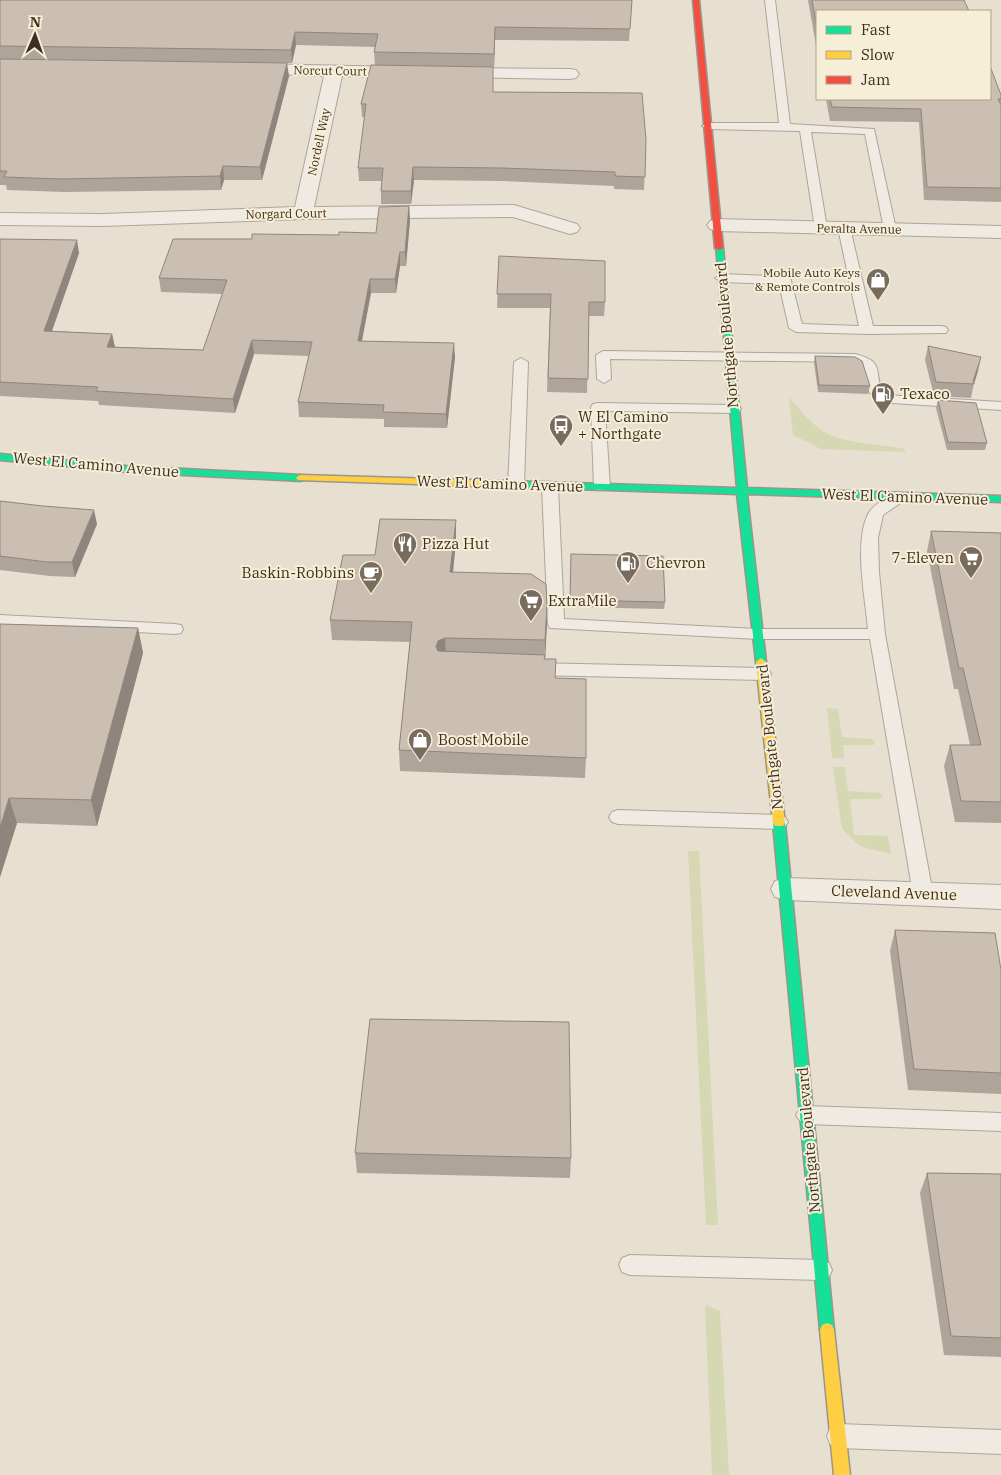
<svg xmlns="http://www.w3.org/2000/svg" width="1001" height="1475" font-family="'IBM Plex Serif',serif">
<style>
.green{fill:#d6d7b3}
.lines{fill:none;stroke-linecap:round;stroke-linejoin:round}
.lane-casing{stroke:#ada599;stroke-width:2}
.street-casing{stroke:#ada599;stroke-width:2}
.fast-casing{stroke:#9c958a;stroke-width:3}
.slow-casing{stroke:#9c958a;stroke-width:3}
.jam-casing{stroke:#9c958a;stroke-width:3}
.lane{fill:#efebe3;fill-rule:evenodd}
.street{fill:#efebe3;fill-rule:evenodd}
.fast{fill:#16e098;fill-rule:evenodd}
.slow{fill:#ffcf43;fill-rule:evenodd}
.jam{fill:#f24e42;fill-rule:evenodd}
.wall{fill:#afa499}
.shaded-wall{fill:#8e867d}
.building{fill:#cbbfb2;stroke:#8e867d}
.labels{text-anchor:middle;stroke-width:4;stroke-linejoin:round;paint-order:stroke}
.far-street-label{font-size:12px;fill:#3d2e20;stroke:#f7eed8}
.far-poi-label{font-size:12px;fill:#3d2e20;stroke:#f7eed8;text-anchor:end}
.street-label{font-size:15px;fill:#3d2e20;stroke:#f7eed8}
.poi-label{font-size:15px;fill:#3d2e20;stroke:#f7eed8;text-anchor:start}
</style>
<rect width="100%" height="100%" fill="#e7e0d1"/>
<!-- green -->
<g class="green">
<path d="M789 397C800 410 811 424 826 433 843 443 881 445 902 448L907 452 821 449 793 435Z"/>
<polygon points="827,708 838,709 842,737 872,739 875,742 874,745 843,745 844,758 832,758"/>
<polygon points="833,767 845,767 848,791 881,793 883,796 879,799 850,799 854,835 888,836 891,854 861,847 842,829"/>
<polygon points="688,851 699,851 718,1225 706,1225"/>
<polygon points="705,1305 720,1311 729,1475 712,1475"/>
</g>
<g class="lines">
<!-- lane casing -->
<g class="lane-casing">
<g id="lane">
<polygon points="765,0 775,0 790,124 874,129 896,229 894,232 886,232 884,229 865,134 811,132 827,228 821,232 815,228 800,131 708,129 702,126 708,123 779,123"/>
<polygon points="844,224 850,228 873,326 941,326 946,327 948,330 946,333 867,334 796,332 789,328 779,284 722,282 715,278 722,274 790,277 802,324 859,326 838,228"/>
<path d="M603 351 855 354C889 362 871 376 885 395L1001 402V410L876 402 867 388 862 367 854 362 610 359 611 379 604 383 597 379 596 355Z"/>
<polygon points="521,358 528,362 524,485 521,488 511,488 508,485 514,362"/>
<polygon points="598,403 734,405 739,406 741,409 739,412 734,413 605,411 610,487 607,490 597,490 594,487 591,407 593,404"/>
<path d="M550 482 555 484 558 487 564 619 758 629H868C865 597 854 543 868 514 872 507 878 503 885 499 892 495 898 492 906 494L909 497 883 515 878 538 879 572 885 634 933 894 930 899 923 901 916 899 913 894 870 639H758L550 628 548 624 542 487 545 484Z"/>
<polygon points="0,615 175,624 181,625 183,629 181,633 175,634 0,625"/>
<polygon points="533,663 763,668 769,670 771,674 769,678 763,680 533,675 527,673 525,669 527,665"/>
<polygon points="618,810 779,815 785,817 788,822 785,827 779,829 618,824 612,822 609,817 612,812"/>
<polygon points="807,1106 1001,1113 1001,1131 807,1124 800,1121 796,1115 800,1109"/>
<polygon points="630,1255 821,1260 829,1263 832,1270 829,1277 821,1280 630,1275 622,1272 619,1265 622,1258"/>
<polygon points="839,1424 1001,1430 1001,1454 839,1448 830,1444 827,1436 830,1428"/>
</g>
</g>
<!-- street casing -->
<g class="street-casing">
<g id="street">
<polygon points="252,64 406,67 412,68 415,72 412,76 406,77 342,76 314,207 514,205 577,224 580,228 577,232 570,234 513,217 303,219 103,226 0,225 0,213 103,214 295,207 324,76 246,73 243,69 246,65"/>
<polygon points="456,68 570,69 576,70 579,74 576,78 570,79 450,77 447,73 450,69"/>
<polygon points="717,219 1001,226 1001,238 717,231 710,229 707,225 710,221"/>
<polygon points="786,878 1001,885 1001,909 786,900 775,897 771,889 775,881"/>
</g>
</g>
<!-- fast casing -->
<g class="fast-casing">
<g id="fast">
<polygon points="716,246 723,248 747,488 1001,496 1001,502 747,494 766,662 761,666 756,662 737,494 504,487 499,484 504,481 737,488"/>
<polygon points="0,454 126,466 301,475 306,478 301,481 126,472 0,460"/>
<polygon points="779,819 783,820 785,823 834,1330 832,1335 827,1337 822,1335 820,1330 773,823 775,820"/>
</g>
</g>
<!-- slow casing -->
<g class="slow-casing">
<g id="slow">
<polygon points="301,475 504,481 509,484 504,487 298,480 296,478 298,476"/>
<polygon points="761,658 766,662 785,823 783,826 775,826 773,823 756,662"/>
<polygon points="827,1323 832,1325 834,1330 850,1475 834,1475 820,1330 822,1325"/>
</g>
</g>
<!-- jam casing -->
<g class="jam-casing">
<polygon id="jam" points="693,0 699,0 723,248 719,250 715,248"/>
</g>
<!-- lane -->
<use href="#lane" class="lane"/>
<!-- street -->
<use href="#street" class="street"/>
<!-- fast -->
<use href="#fast" class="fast"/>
<!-- slow -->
<use href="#slow" class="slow"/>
<!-- jam -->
<use href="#jam" class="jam"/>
</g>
<!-- wall -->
<g class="wall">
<polygon points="0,0 632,0 629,41 495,40 494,67 375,65 374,52 375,47 296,45 292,63 0,59"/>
<polygon points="808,0 964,0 817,11 817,51"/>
<polygon points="0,59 289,76 262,180 224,180 221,190 64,192 7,190 6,185 0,185"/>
<polygon points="493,92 646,140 644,190 614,189 614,186 502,181 414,180 411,204 381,204 381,191 382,181 359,181 358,168 365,117 362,117 361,104"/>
<polygon points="1001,95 1001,202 924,200 919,122 830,121 826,99 990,99"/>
<polygon points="409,206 410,220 406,266 400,266 396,293 371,293 362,341 455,357 447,428 384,427 384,419 299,417 298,402 309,356 254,354 235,413 99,405 98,401 0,396 0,239 79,253 52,331 112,334 115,347 203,350 223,294 161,292 159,278 252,239 376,233"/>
<polygon points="499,256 605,302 604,316 589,316 587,393 547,392 550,308 497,308"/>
<polygon points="928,346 978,371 974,383 971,398 934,396 925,360"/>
<polygon points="815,356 870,386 868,394 818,392 814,363"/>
<polygon points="938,400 987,443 985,450 947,450 936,408"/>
<polygon points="0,501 97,524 75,577 50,576 0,570"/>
<polygon points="456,520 456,540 453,572 547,606 545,659 555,678 586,758 585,778 400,771 399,750 410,642 332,640 330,620 375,555"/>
<polygon points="931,531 1001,533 1001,823 955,822 944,766 950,745 970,745 958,689 954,689 927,551"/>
<polygon points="571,554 665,602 664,609 570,607"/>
<polygon points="0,624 138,628 143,653 97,826 17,823 0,877"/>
<polygon points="895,930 1001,970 1001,1094 908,1090 890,951"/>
<polygon points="355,1153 571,1158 570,1178 357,1173"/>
<polygon points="927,1173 1001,1174 1001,1357 944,1355 920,1193"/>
</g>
<!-- shaded-wall -->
<g class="shaded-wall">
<polygon points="495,27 495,40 494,67 494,54"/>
<polygon points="295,32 296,45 292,63 291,50"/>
<polygon points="287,63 289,76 262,180 260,167"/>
<polygon points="223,166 224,180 221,190 220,176"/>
<polygon points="413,167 414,180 411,204 411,191"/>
<polygon points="409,206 410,220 406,266 405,252"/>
<polygon points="77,240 79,253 47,345 44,331"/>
<polygon points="400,252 400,266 396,293 395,279"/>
<polygon points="370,279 371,293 359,355 358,341"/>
<polygon points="112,334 115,348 107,347"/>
<polygon points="252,340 254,354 235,413 233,399"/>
<polygon points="454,343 455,357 447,428 446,414"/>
<polygon points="981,357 978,371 974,384 973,384"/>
<polygon points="94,510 97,524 75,577 72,562"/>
<polygon points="456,520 456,540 451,592 450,572"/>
<polygon points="547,606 547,626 545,661 545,640"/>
<polygon points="138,628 143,653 97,826 91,800"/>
<polygon points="445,638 446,658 438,661 436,647 438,641"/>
<polygon points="9,798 17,823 0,877 0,828"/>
</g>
<!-- building -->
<g class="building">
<polygon points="0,0 632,0 630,29 495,27 494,54 374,52 378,34 295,32 291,50 0,46"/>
<polygon points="812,0 964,0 969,11 817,11 817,29"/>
<polygon points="0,59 287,63 260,167 223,166 220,176 61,179 4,177 7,171 0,171"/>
<polygon points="371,65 493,67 493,92 642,93 646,140 645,177 615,176 615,172 502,168 413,167 411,191 381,191 383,168 358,168 366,104 361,104"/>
<polygon points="990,66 1001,95 1001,99 998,99 1001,105 1001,188 927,187 921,109 832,107 830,99 990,99"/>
<polygon points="409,206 405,252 400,252 395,279 370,279 358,341 454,343 446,414 383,412 384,405 298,402 312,342 252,340 233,399 96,391 98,387 0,382 0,239 77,240 44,331 112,334 107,347 203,350 227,280 159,278 173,239 252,239 252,234 339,235 339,232 376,233 379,207"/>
<polygon points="499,256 605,261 605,302 589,302 588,379 548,378 551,294 497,294"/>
<polygon points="928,346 981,357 973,381 974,384 936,382"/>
<polygon points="815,356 855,357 862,361 870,386 819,385"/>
<polygon points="938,400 976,403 987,443 948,442"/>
<polygon points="0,501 43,506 94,510 72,562 47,562 0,556"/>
<polygon points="380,519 456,520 450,572 531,574 546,584 547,606 545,640 445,638 438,641 436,647 438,651 545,655 544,659 556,659 555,678 586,679 586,758 399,750 412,622 330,620 343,555 375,555"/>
<polygon points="931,531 1001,533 1001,802 961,801 950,745 981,745 963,668 959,668"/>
<polygon points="571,554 663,556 665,602 570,600"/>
<polygon points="0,624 138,628 91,800 9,798 0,828"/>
<polygon points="895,930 995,933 1001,970 1001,1073 914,1069"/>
<polygon points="370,1019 569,1022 571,1158 355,1153"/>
<polygon points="927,1173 1001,1174 1001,1338 951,1336"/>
</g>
<!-- icons -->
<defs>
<g id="shop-pin" transform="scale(1.25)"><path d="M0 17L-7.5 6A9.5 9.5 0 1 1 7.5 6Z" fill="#786c5e" stroke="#f7eed8"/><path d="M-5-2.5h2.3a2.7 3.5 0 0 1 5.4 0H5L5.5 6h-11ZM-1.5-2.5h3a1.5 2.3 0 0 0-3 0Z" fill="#fff"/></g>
<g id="fuel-pin" transform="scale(1.25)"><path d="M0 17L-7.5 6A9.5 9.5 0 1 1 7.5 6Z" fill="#786c5e" stroke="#f7eed8"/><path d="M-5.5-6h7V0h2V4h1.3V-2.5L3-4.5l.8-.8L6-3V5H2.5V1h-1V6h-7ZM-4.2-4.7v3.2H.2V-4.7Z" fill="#fff"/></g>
<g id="bus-pin" transform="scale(1.25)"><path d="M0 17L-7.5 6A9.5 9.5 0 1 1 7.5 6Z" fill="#786c5e" stroke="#f7eed8"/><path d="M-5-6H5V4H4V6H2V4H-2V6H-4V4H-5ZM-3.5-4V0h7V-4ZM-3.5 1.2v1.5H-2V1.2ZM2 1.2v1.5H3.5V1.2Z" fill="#fff"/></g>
<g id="restaurant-pin" transform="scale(1.25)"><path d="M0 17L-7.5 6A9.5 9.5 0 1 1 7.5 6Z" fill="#786c5e" stroke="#f7eed8"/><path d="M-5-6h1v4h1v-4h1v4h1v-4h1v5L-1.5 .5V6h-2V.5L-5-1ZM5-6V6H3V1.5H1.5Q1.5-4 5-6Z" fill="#fff"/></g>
<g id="supermarket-pin" transform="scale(1.25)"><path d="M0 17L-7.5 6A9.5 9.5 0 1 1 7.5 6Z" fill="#786c5e" stroke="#f7eed8"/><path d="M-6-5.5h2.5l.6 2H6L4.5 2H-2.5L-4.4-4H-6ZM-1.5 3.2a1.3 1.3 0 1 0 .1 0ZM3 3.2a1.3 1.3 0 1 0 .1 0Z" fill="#fff"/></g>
<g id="cafe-pin" transform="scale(1.25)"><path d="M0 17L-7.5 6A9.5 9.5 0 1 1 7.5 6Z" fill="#786c5e" stroke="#f7eed8"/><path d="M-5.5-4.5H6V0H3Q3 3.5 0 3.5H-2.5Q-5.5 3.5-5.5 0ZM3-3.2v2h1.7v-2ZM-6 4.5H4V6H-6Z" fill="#fff"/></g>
</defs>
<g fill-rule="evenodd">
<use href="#shop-pin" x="878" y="280"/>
<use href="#fuel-pin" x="883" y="394"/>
<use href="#bus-pin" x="561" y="426"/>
<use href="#restaurant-pin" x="405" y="544"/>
<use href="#supermarket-pin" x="971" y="558"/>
<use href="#fuel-pin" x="628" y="563"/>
<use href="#cafe-pin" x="371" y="573"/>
<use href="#supermarket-pin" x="531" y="601"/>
<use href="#shop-pin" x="420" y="740"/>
</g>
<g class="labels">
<!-- far-street labels -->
<g class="far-street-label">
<text transform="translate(330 71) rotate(1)" y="4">Norcut Court</text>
<text transform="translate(319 142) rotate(-78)" y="4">Nordell Way</text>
<text transform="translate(286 214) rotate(-1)" y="4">Norgard Court</text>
<text transform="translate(859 229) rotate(1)" y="4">Peralta Avenue</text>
</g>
<!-- far-poi labels -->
<g class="far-poi-label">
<text x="860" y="277">Mobile Auto Keys<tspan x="860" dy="14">&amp; Remote Controls</tspan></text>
</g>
<!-- street labels -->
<g class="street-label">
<text transform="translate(727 335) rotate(-95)" y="5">Northgate Boulevard</text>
<text transform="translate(96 465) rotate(5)" y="5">West El Camino Avenue</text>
<text transform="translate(500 484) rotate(2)" y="5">West El Camino Avenue</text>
<text transform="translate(905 497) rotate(2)" y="5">West El Camino Avenue</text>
<text transform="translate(770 737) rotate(-96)" y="5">Northgate Boulevard</text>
<text transform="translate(894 893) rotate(2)" y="5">Cleveland Avenue</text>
<text transform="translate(809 1140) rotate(-95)" y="5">Northgate Boulevard</text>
</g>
<!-- poi labels -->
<g class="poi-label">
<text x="900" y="399">Texaco</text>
<text x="578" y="422">W El Camino<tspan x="578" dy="17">+ Northgate</tspan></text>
<text x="422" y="549">Pizza Hut</text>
<text x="954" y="563" text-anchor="end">7-Eleven</text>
<text x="646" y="568">Chevron</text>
<text x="354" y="578" text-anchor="end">Baskin-Robbins</text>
<text x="548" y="606">ExtraMile</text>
<text x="438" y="745">Boost Mobile</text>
</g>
</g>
<!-- legend -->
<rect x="816" y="10" width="175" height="90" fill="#f7eed8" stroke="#ada18e"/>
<rect x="826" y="26" width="25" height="8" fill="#16e098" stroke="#ada18e"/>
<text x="861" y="35" font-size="15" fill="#3d2e20">Fast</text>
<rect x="826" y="51" width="25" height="8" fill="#ffcf43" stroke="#ada18e"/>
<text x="861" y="60" font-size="15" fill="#3d2e20">Slow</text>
<rect x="826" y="76" width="25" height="8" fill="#f24e42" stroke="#ada18e"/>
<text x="861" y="85" font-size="15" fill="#3d2e20">Jam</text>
<!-- north arrow -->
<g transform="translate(35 35) rotate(2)" stroke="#f7eed8" stroke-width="4" paint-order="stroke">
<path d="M0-4L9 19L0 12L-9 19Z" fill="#3d2e20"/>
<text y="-8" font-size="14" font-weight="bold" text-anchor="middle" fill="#3d2e20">N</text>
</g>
</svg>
